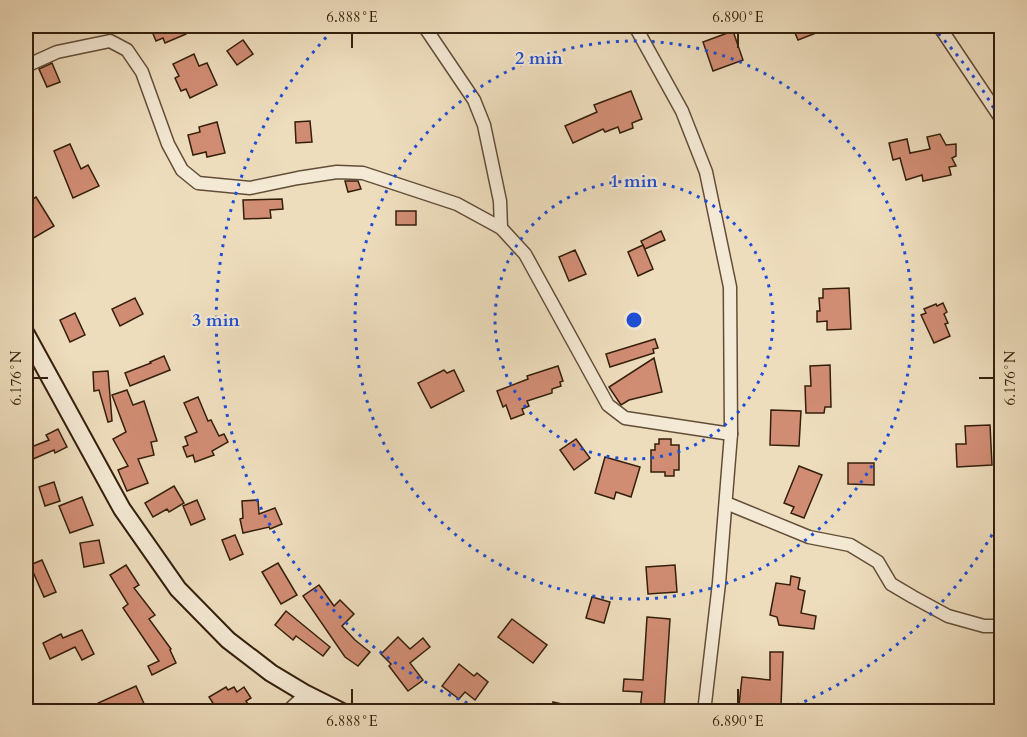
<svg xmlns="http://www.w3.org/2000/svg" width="1027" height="737" font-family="Cardo,serif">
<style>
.building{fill:#d18d74;stroke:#341f0b;stroke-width:1.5}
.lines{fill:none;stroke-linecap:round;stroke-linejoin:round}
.street-casing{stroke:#624e38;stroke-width:15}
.secondary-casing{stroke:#341f0b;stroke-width:20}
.street{stroke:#f4e9d4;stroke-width:12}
.secondary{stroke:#f4e9d4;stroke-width:16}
.ticks{fill:none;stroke:#341f0b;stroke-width:2}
.ring{fill:none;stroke:#1d4ed8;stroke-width:3;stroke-dasharray:3 6}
.centre{fill:#1d4ed8;stroke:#f4e9d4;stroke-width:3}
.ring-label{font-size:18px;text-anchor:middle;font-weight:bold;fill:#1d4ed8;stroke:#f4e9d4;stroke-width:4.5;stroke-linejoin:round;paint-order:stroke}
.neatline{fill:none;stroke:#341f0b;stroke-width:2}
.ticks-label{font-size:15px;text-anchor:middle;fill:#341f0b}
</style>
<rect width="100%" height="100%" fill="#eeddbd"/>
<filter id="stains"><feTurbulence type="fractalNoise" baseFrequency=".00333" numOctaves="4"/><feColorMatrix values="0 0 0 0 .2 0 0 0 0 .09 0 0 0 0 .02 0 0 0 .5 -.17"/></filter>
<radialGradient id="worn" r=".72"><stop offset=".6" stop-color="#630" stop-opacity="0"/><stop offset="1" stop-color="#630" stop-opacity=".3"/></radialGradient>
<!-- building -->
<g class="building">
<polygon points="160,26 183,26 186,34 165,43 163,38 156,41 151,29"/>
<polygon points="792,26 834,26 798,40"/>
<polygon points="733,31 743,60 713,71 703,42"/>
<polygon points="243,40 253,54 237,65 227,51"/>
<polygon points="194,54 199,66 207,63 217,85 190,98 186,89 181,91 175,78 179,76 173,64"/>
<polygon points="52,63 60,82 47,87 39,69"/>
<polygon points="631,91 642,119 632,123 633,128 620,133 618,127 605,132 603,129 573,143 565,126 597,112 594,105"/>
<polygon points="310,121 312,142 296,143 295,122"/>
<polygon points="217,122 225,153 207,157 206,152 193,155 188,135 200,132 199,127"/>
<polygon points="940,134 946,145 956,144 956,156 952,158 956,166 949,167 951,175 923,181 922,175 906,180 900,158 893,160 889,143 907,139 910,153 930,149 927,137"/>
<polygon points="70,144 81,169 88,165 99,186 73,198 54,151"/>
<polygon points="345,181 358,181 361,189 348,192"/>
<polygon points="36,197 54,226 30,240 26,233 26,221 31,217 26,208 26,203"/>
<polygon points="282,199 283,209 270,210 271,218 244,219 243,200"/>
<rect x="396" y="211" width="20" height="14"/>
<polygon points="661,231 665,240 645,249 641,241"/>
<polygon points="643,245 653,269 638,276 628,252"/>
<polygon points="575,250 586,274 569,281 559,257"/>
<polygon points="849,288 851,329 827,330 827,321 817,322 817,311 820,311 819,298 823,298 823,289"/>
<polygon points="135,298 143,314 120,326 112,309"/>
<polygon points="943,303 947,312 944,314 948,323 945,324 950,336 934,343 921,315 926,313 924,309 936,304 937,306"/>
<polygon points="75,313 85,335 70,342 60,320"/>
<polygon points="655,339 658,348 653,349 654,353 610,367 606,354"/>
<polygon points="164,356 170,370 130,386 125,373 151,363 150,362"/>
<polygon points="654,358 662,392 629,400 621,405 609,387"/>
<polygon points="830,365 831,407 825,407 824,413 806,413 805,386 811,386 810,366"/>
<polygon points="558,366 563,381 560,382 561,386 552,389 552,393 527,401 529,406 522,409 524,414 511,419 506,405 503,407 497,391 528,379 527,376"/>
<polygon points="444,370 447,373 454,370 464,391 431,408 418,383"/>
<polygon points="108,371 112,421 108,422 99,390 94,391 93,372"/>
<polygon points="127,390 133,405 144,401 157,441 151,442 154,455 138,459 148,483 127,491 118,470 128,466 113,439 126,432 112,395"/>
<polygon points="198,397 208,421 211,420 219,436 224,434 228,442 212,451 214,455 195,462 193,455 187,457 183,447 188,445 185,437 197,432 184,403"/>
<polygon points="771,410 801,411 799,446 770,445"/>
<polygon points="990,425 992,465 957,467 956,444 966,444 965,426"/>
<polygon points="58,429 67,447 55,453 54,450 26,462 26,449 49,440 46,435"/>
<polygon points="576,439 590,458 574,470 560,450"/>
<polygon points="659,439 671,439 671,445 679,445 679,470 674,470 674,476 665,476 665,472 651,472 651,450 655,450 655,444 659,444"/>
<polygon points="605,457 640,467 631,497 616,492 614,499 595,493"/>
<polygon points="848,463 874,463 874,485 848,484"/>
<polygon points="799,466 822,475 804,518 791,513 794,507 784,503"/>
<polygon points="54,482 60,501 45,506 39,487"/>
<polygon points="174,486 184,503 169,512 167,509 153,517 145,503"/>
<polygon points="82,497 93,525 70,533 59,506"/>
<polygon points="197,500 205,519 191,525 183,506"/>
<polygon points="258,500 259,514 275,508 282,524 270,529 269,527 243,533 240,519 243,518 242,501"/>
<polygon points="235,535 243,554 230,560 222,540"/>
<polygon points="99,540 104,563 84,567 80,543"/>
<polygon points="42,560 56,592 44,597 30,565"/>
<polygon points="278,563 297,595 281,604 262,572"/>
<polygon points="126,565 139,585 134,588 155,615 149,619 171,649 170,650 176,663 152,675 148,666 159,661 123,608 128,604 110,575"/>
<polygon points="675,565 677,592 648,594 646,567"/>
<polygon points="791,576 800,578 798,589 805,591 801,613 816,616 814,629 779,625 777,617 770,615 776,583 790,585"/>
<polygon points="319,585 334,606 340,600 354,614 342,626 355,640 370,652 358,666 345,657 303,596"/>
<polygon points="592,597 610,602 604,623 586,618"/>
<polygon points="286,611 330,647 323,656 296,636 293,640 275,625"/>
<polygon points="647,617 670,619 664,711 640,710 642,692 623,691 624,679 643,680"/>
<polygon points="512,619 547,645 533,663 498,637"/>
<polygon points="82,630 94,654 82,660 75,647 50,659 43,643 61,634 63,638"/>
<polygon points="398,637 410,649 423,638 430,647 410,663 423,680 408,691 389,666 391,664 381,654"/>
<polygon points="770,652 783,652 781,706 739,705 742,677 770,680"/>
<polygon points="459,664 474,676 477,673 488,682 475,700 465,692 459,699 442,686"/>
<polygon points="136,686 146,708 137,711 102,711 98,703"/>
<polygon points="226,687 228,690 234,687 237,692 244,687 251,698 246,701 252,711 218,711 209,697"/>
<polygon points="553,702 580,708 579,711 551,711"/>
</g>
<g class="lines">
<!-- street casing -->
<g class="street-casing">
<g id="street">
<polyline points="424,26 474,100 484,125 500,201 501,228"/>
<polyline points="635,26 682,111 706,172 730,287 731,434 719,583 704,712"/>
<polyline points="939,26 1002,120"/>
<polyline points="26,66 57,52 110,41 127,50 142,72 168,144 182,170 198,183 250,188 298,178 337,172 363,173 457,204 501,228 525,254 608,405 625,418 731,434"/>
<polyline points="726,503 809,537 850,545 878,562 891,584 913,597 948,616 984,626 1002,626"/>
<polyline points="287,712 306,694"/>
</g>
</g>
<!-- secondary casing -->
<g class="secondary-casing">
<polyline id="secondary" points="26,334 122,509 178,589 228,640 271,673 306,694 342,712"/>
</g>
<!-- street -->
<use href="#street" class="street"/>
<!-- secondary -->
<use href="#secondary" class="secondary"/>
</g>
<!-- ticks -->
<path class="ticks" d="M352 33V48M738 33V48M33 378H48M979 378H994M352 689V704M738 689V704"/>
<!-- distance rings -->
<g class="ring">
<circle cx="634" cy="320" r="139"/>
<circle cx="634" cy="320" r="279"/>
<path d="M1001 519A418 418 0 0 1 784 710M484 710A418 418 0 0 1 336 27M932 27A418 418 0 0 1 1001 121"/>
</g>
<circle cx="634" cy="320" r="9" class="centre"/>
<g class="ring-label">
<text x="539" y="64">2 min</text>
<text x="634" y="187">1 min</text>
<text x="216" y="326">3 min</text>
</g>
<!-- margin -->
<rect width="1027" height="737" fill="none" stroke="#eeddbd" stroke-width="66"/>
<rect x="33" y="33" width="961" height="671" class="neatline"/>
<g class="ticks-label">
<text x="352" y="22">6.888°E</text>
<text x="738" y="22">6.890°E</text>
<text transform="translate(16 378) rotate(-90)" y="5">6.176°N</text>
<text transform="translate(1010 378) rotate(-90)" y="5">6.176°N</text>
<text x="352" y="726">6.888°E</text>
<text x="738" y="726">6.890°E</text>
</g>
<rect width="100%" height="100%" filter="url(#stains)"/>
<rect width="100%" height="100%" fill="url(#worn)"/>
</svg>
